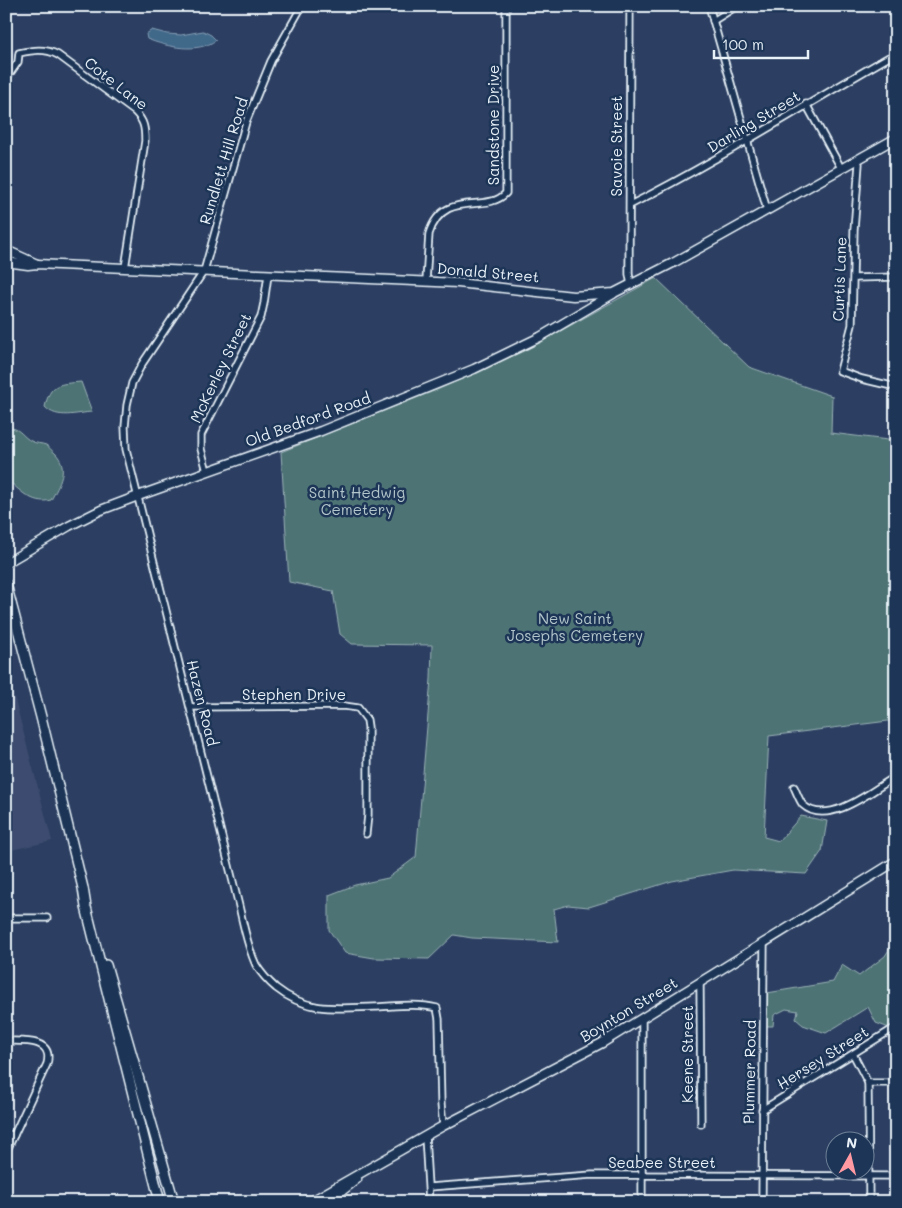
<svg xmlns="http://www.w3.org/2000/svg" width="902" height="1208" font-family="Mali,sans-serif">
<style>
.built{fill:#3d4c6f}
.green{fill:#4e7375;stroke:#9bb2b6}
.water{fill:#416789;stroke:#849eb5}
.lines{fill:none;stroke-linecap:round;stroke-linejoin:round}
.street-casing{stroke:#e8f1f8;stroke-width:9}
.secondary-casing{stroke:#e8f1f8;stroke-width:11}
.primary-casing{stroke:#e8f1f8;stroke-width:12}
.street{stroke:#1d3557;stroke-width:5.5}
.secondary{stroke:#1d3557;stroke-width:8}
.primary{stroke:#1d3557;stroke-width:9}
.labels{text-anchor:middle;stroke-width:5;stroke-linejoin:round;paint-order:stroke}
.street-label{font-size:15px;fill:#e8f1f8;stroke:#1d3557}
.park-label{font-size:15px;fill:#b2c5ca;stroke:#1d3557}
</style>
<rect width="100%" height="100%" fill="#2c3f62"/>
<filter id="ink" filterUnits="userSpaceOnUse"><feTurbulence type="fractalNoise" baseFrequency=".02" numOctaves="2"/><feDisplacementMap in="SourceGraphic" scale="10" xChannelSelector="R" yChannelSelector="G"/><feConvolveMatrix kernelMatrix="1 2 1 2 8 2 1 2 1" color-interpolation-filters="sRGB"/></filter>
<g filter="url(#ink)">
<!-- built -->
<polygon class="built" points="6,666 52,841 6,851"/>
<!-- green -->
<g class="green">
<polygon points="656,278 749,367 832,396 831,433 896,441 896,720 769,736 764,837 779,841 801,816 827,821 822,851 806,874 733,870 672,881 589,907 568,905 554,909 558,942 472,938 454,935 429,959 374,958 345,953 329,930 329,895 355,885 388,878 416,857 431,679 432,645 352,644 340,634 333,591 289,582 281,452 439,389 526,350"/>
<path d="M81 382 92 412C77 413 57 420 45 407 50 383 59 384 81 382Z"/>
<path d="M12 428C21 430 23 437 31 441 36 444 41 443 46 445 49 447 52 451 55 453 70 468 59 485 51 500 32 505 20 490 6 479V431Z"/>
<polygon points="896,942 896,1023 889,1028 876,1023 868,1007 826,1033 803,1025 796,1019 798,1011 786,1009 774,1015 773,1026 766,1026 767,993 833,982 842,965 859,976 885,956 893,943"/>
</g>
<!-- water -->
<path class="water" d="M152 30 167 34 181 35 203 31 211 35 216 40C198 54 167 47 147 39L146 34Z"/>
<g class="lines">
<!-- street casing -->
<g class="street-casing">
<g id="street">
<path d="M302 6 271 61 246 122 204 271 142 364 132 383 127 405 125 427 126 449 238 902C243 922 247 946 256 965 261 973 269 982 276 988 307 1013 338 1008 375 1007 396 1006 417 1003 437 1008L439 1019 441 1104 443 1126"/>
<polyline points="630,6 629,274 631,285"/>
<polyline points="709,6 767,210"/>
<polyline points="713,21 737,6"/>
<path d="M6 79 18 62 19 53C33 50 45 48 58 55L135 112C144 121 145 128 145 141L125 268"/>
<polyline points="806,104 841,168"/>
<polyline points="857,159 859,164 854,230 852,325 840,371 862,379 896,387"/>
<path d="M630 205C719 160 803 106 889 57"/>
<polyline points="854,278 896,277"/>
<path d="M426 281 429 234C444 187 486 215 506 193V6"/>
<polyline points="207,471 201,449 201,435 261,317 264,303 268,275"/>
<polyline points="191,707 344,706 358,708 367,720 368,727 368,815 366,834"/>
<path d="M794 787C797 793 799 800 803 805 828 828 875 789 896 776"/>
<polyline points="6,918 47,918"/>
<polyline points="700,983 701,1124"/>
<polyline points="642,1019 642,1202"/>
<path d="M6 1041C22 1041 54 1038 47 1064L14 1135"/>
<polyline points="853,1054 868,1083 869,1202"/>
<polyline points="868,1083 896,1083"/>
<polyline points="762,1110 896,1027"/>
<polyline points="6,1134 14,1135 6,1152"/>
<polyline points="425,1136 429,1202"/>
<polyline points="429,1187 592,1175 896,1176"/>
<polyline points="6,1197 6,1199"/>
<polyline points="762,1202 764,943"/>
</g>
</g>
<!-- secondary casing -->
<g class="secondary-casing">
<g id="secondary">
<polyline points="6,250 37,264"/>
<polyline points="6,262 28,265 37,264 458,283 573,296 614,293 673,263 896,138"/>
<polyline points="6,563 69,526 101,510 138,496 321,431 474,369 540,337 613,294"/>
<polyline points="310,1202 443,1126 602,1043 896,861"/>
<polyline points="328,1202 357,1179"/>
</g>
</g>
<!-- primary casing -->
<g class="primary-casing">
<g id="primary">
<polyline points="6,584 41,717 83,888 86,907 160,1202"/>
<polyline points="106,965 174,1202"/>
</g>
</g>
<!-- street -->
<use href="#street" class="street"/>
<!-- secondary -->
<use href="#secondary" class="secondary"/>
<!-- primary -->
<use href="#primary" class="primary"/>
</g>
</g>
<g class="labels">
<!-- street labels -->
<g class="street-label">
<text transform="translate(116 84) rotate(38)" y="5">Cote Lane</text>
<text transform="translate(754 122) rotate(-31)" y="5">Darling Street</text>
<text transform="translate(494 125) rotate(-90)" y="5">Sandstone Drive</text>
<text transform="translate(617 146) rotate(-90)" y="5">Savoie Street</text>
<text transform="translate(224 161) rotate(-73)" y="5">Rundlett Hill Road</text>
<text transform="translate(488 273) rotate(5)" y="5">Donald Street</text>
<text transform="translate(840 279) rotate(-88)" y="5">Curtis Lane</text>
<text transform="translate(221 368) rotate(-64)" y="5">McKerley Street</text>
<text transform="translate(308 420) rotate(-20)" y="5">Old Bedford Road</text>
<text x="294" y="700">Stephen Drive</text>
<text transform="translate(202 703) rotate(76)" y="5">Hazen Road</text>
<text transform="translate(629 1010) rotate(-31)" y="5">Boynton Street</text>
<text transform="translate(688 1054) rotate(-90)" y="5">Keene Street</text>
<text transform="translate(823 1058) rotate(-32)" y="5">Hersey Street</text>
<text transform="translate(750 1072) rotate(-89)" y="5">Plummer Road</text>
<text x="662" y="1168">Seabee Street</text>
</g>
<!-- park labels -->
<g class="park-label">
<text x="357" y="498">Saint Hedwig<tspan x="357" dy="17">Cemetery</tspan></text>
<text x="575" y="624">New Saint<tspan x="575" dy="17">Josephs Cemetery</tspan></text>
</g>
</g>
<!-- margin -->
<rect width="902" height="1208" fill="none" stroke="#1d3557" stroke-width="25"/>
<rect x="12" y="12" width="877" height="1183" fill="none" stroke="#e8f1f8" stroke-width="2" filter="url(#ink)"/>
<!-- north arrow -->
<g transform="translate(850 1156) rotate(8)"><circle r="24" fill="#1d3557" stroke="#6e8097"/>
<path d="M0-4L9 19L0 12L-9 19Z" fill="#ff9aa2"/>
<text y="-8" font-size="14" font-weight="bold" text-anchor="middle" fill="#e8f1f8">N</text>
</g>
<!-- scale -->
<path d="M714 50v8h94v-8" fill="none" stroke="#e8f1f8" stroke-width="2.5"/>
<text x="722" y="50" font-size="15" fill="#e8f1f8" stroke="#1d3557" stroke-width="4" paint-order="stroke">100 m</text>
</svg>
